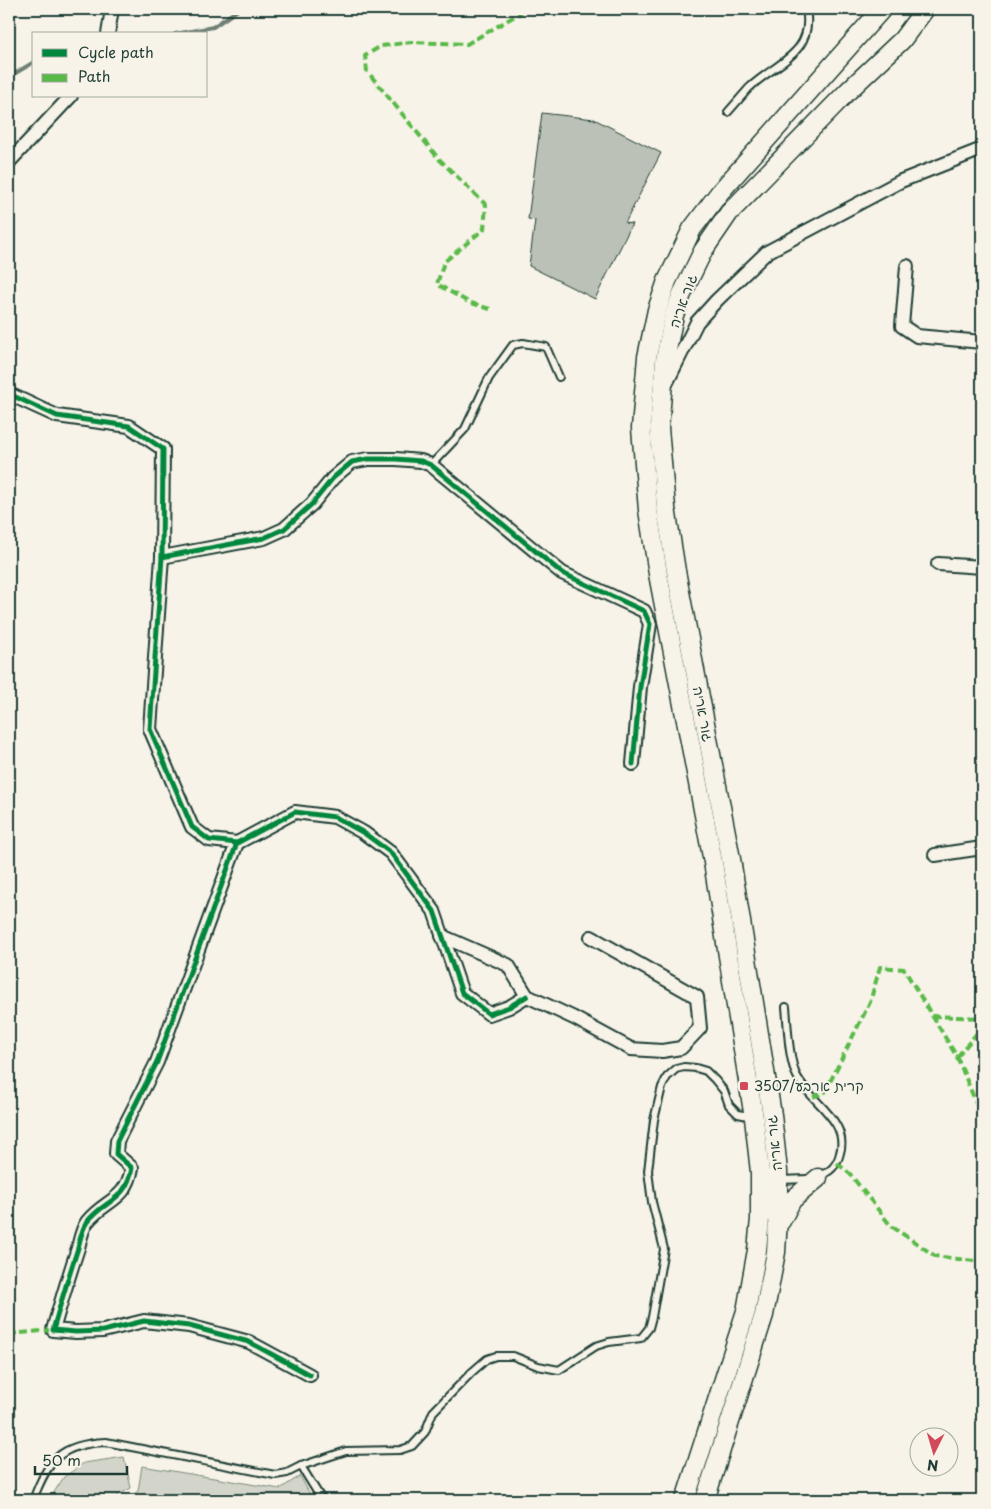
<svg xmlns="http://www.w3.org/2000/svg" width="991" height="1509" font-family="'Playpen Sans','Playpen Sans Hebrew',sans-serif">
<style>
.green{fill:#d3d5ca;stroke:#79897f}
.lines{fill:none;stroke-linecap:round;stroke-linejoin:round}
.stream{stroke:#6f8077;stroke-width:4}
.building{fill:#bbc1b6;stroke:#1f3d34}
.lane-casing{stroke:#1f3d34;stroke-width:10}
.street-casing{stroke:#1f3d34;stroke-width:16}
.secondary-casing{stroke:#1f3d34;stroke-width:21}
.lane{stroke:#f7f3e8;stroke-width:6}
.street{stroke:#f7f3e8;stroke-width:12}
.secondary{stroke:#f7f3e8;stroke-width:18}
.quiet{stroke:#58b947;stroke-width:4;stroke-dasharray:8 4;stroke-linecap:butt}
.cycleway-casing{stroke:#f7f3e8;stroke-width:8}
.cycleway{stroke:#00873e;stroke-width:5}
.poi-dot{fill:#d1495b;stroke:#f7f3e8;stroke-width:2}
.labels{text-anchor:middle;stroke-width:4;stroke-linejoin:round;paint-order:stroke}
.street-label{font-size:14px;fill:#1f3d34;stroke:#f7f3e8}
.poi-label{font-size:14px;fill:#1f3d34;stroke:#f7f3e8;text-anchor:start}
</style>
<rect width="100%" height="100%" fill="#f7f3e8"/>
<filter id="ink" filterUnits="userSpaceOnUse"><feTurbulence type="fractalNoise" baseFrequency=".02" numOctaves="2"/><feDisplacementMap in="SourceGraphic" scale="10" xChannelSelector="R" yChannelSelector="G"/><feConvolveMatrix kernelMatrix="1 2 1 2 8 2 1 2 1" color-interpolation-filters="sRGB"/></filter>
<g filter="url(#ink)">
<!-- green -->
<g class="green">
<polygon points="124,1457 131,1488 117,1496 115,1500 49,1500 64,1477 84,1463"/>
<polygon points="142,1466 280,1489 300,1476 313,1500 127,1500 138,1491"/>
</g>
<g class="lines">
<!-- stream -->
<g class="stream">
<polyline points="175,34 213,27 239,9"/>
<polyline points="9,77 34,62"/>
</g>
</g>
<!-- building -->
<polygon class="building" points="542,113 594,119 661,153 625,223 632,224 595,299 529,266 535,220 528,219"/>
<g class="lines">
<!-- lane casing -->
<g class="lane-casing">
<g id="lane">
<path d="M728 112C735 104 742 96 749 88 775 63 815 54 806 9"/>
<polyline points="431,465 465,429 489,378 513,345 523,343 546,347 559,377"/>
<path d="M786 1007C788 1028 788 1052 795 1072 806 1100 850 1119 840 1153 837 1166 830 1172 818 1177"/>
<polyline points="779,1180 808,1179"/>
<polyline points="301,1466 322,1500"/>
<path d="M33 1500C48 1460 60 1444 106 1442L275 1475 287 1473 301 1466 346 1451 400 1450 412 1446 425 1432 433 1412 472 1372 487 1359 496 1356H513L538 1366 559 1370 596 1346 609 1342 641 1338 649 1328 652 1317 664 1249 652 1202 648 1171 654 1120 662 1087 667 1077 676 1069 684 1067 696 1068 706 1071 715 1080 724 1091 729 1105 738 1114 753 1117"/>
</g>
</g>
<!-- street casing -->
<g class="street-casing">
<g id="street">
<polyline points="108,34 112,9"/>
<polyline points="9,162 71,96"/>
<polyline points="907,266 902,326 917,336 982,342"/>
<polyline points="666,384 697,322 717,300 767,252 901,181 982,149"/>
<polyline points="9,394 57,416 129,426 163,449 162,557 150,729 192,827 209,840 237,843 295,812 335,817 364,833 391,853 434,911 462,993 489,1014 509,1007 527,996"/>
<polyline points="162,557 264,538 284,529 312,504 333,478 352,462 368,459 396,459 421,461 431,465 562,573 644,611 650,624 640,687 633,764"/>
<polyline points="938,564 982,567"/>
<path d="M237 843 157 1062 117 1141 116 1154 132 1168C126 1202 105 1199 87 1222 82 1229 80 1240 78 1248 69 1275 61 1302 53 1330L76 1332 103 1331 144 1321 189 1326 249 1342 310 1375"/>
<polyline points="935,855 982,848"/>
<polyline points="442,936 508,965 527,996 574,1018 631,1049 662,1051 681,1048 700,1028 697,997 591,937"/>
</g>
</g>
<!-- secondary casing -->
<g class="secondary-casing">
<g id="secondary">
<polyline points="781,1221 792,1200 818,1178"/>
<polyline points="685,1500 746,1311 757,1250 760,1219 760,1172 754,1118 713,862 658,574 648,510 641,428 647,357 657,310 667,281 692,229 720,192 882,9"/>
<polyline points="705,1500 764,1315 776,1252 778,1219 778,1171 772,1115 731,859 676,571 666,508 659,428 665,360 674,315 682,294 703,251 729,213 848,91 902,40 925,9"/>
</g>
</g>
<!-- lane -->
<use href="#lane" class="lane"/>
<!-- street -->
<use href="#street" class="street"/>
<!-- secondary -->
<use href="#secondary" class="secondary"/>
<!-- quiet -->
<g class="quiet">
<polyline points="490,309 468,302 437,284 444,262 484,229 486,205 439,159 367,71 365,56 381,46 412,42 467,44 520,13 522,9"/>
<polyline points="932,1016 982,1018"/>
<polyline points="957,1057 982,1027"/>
<polyline points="813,1097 825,1092 870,1002 880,967 904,969 957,1057 982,1117"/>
<polyline points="837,1163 850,1174 891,1226 935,1256 982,1262"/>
<polyline points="9,1334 53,1330"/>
</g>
<!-- cycleway casing -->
<g class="cycleway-casing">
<g id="cycleway">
<polyline points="9,394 57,416 129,426 163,449 162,557 150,729 192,827 209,840 237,843 295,812 335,817 364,833 391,853 434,911 462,993 489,1014 509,1007 527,996"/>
<polyline points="162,557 264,538 284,529 312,504 333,478 352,462 368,459 396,459 421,461 431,465 562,573 644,611 650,624 640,687 633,764"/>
<path d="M237 843 157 1062 117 1141 116 1154 132 1168C126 1202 105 1199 87 1222 82 1229 80 1240 78 1248 69 1275 61 1302 53 1330L76 1332 103 1331 144 1321 189 1326 249 1342 310 1375"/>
</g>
</g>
<!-- cycleway -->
<use href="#cycleway" class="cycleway"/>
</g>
</g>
<!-- markers -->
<rect class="poi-dot" x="739" y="1081" width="10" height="10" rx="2.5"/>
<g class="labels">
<!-- street labels -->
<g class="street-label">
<text transform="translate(683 301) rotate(-70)" y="5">גור אריה</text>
<text transform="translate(703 714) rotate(79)" y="5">גור אריה</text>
<text transform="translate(774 1143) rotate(-96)" y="5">גור אריה</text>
</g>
<!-- poi labels -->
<g class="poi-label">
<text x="754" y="1091">קרית ארבע/3507</text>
</g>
</g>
<!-- margin -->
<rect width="991" height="1509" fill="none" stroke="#f7f3e8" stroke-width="30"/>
<rect x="15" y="15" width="961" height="1479" fill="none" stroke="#1f3d34" stroke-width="2" filter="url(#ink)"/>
<!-- legend -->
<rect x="32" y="32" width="175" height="65" fill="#f7f3e8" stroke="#a1aaa0"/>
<rect x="42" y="49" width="25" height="8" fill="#00873e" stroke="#a1aaa0"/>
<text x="78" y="58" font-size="15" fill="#1f3d34">Cycle path</text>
<rect x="42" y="74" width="25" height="8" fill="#58b947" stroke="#a1aaa0"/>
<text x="78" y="82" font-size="15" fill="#1f3d34">Path</text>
<!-- north arrow -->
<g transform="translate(934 1452) rotate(185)"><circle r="24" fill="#f7f3e8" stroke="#a1aaa0"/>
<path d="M0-4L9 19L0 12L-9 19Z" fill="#d1495b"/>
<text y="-8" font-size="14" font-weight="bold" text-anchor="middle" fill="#1f3d34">N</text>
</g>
<!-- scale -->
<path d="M35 1466v8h92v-8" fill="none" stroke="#1f3d34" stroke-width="2.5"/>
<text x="42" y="1466" font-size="15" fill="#1f3d34" stroke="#f7f3e8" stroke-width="4" paint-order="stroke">50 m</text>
</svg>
